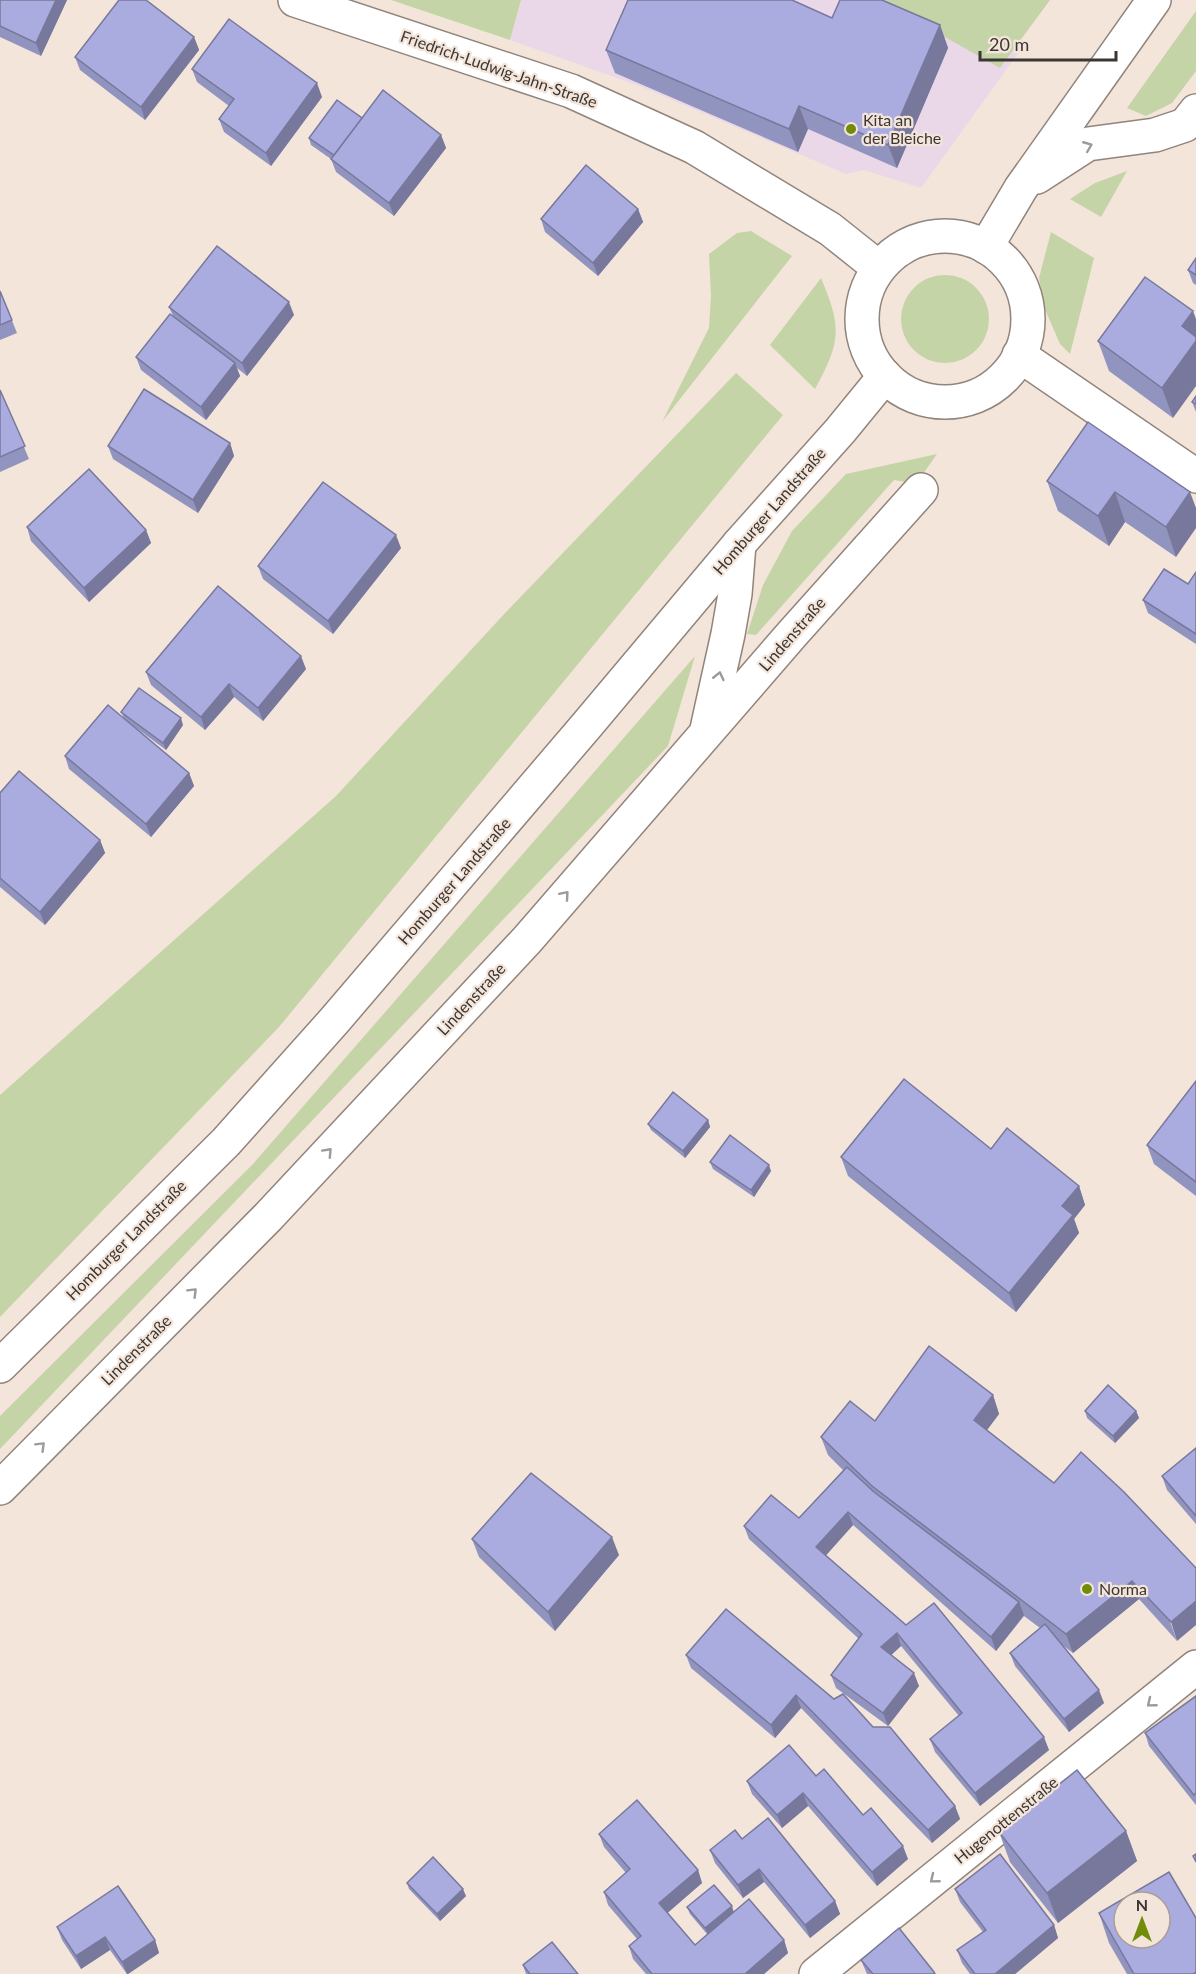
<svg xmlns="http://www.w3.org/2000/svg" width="1196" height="1974" font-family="Lato,sans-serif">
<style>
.education{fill:#ead8e9}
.green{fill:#c5d4a7}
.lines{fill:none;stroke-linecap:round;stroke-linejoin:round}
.minor-casing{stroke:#91847b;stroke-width:36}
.minor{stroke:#fff;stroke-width:33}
.wall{fill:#9294c0}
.shaded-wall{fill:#77789c}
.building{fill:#aaacdf;stroke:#77789c;stroke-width:1.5;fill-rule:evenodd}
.oneway{stroke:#9d9a98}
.poi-dot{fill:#708c08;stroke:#f4e5db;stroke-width:2}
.labels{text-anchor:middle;stroke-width:4.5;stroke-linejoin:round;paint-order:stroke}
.street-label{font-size:16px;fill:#3b3632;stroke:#f4e5db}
.poi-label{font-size:16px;fill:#3b3632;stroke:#f4e5db;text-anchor:start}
</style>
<rect width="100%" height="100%" fill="#f4e5db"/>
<!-- education -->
<polygon class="education" points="521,0 925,0 1019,52 921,188 864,170 846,174 642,87 510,40"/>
<!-- green -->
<g class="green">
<polygon points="391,0 521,0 510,40"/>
<polygon points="879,0 1050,0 1000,68"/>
<polygon points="1196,11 1196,71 1172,103 1146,116 1127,108"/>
<polygon points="1127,171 1101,217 1070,199 1095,183"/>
<polygon points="751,231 792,256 662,422 709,328 711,296 709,254 737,233"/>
<polygon points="1051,232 1094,258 1070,354 1060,344 1044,307 1039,278"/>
<circle cx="945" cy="319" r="44"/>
<path d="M821 278C842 328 841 341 815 389L770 345Z"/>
<polygon points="736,373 783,415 279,1027 0,1317 0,1095 336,796 507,611"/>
<polygon points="937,454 916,484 894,480 756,635 747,634 763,585 792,531 846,474"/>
<polygon points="695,656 668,746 0,1449 0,1416 253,1164"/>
</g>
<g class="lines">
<!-- minor casing -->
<g class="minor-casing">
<g id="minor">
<polyline points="295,0 571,91 694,147 830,229 879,268"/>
<polyline points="1037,177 1088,144 1155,135 1185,125 1196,111"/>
<circle cx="945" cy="319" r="83"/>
<polyline points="986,247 1021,188 1154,0"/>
<polyline points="1019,355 1196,476"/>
<polyline points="707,729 728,634 735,594 739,544"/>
<polyline points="0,1366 226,1142 334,1021 587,725 739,544 840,431 885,376"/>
<polyline points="0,1488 268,1217 527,940 793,633 921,490"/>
<polyline points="816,1974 1196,1667"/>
</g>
</g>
<!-- minor -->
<use href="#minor" class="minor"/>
</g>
<!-- wall -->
<g class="wall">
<polygon points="0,0 67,0 41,56 0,37"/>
<polygon points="832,18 940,25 948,48 897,168 808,129 798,152 615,73 606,50"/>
<polygon points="194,37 199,50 145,120 80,70 75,57"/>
<polygon points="192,69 322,97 271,166 224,132 219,119 229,106 197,82"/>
<polygon points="362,118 441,135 446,148 394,216 336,172 331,159 311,145 309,138"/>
<polygon points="638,209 643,222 598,276 545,232 541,219"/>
<polygon points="1196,258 1196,285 1193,283 1188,270"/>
<polygon points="1145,277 1173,418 1109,371 1098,341"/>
<polygon points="0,291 17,333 0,340"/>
<polygon points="169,307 294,315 247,376 237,368 240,376 206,420 141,370 136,357 173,316"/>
<polygon points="0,390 29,459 0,472"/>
<polygon points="1196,396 1196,412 1192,402"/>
<polygon points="230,443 234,456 198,513 113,459 108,446"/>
<polygon points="1047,481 1190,492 1176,557 1125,522 1109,546 1058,511"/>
<polygon points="27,527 146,530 151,543 89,602 31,541"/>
<polygon points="401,548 333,634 263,579 258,566"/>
<polygon points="1196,572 1196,644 1148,613 1143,600 1188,584"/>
<polygon points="306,669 263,721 234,697 205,730 151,685 146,672"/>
<polygon points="121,712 183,725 166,750 128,722 189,773 194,786 151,837 69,769 65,756 124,718"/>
<polygon points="0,793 100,840 105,853 45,925 0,887"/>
<polygon points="1196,1081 1196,1196 1154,1164 1147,1145"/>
<polygon points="708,1120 710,1127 685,1158 651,1130 648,1124"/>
<polygon points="991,1149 1079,1186 1085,1205 1074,1219 1079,1233 1016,1312 848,1176 841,1157"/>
<polygon points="710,1162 771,1171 754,1197 713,1169"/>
<polygon points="993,1395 999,1414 987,1430 1054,1483 1124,1492 1177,1641 1139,1599 1073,1653 1061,1644 1104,1703 1069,1732 1015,1666 1010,1653 1040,1628 1024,1616 996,1651 853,1525 826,1555 1049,1750 980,1806 935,1752 930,1739 959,1716 901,1646 891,1655 919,1686 888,1726 836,1688 831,1675 859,1639 749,1539 744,1526 799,1518 843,1470 828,1455 821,1437 875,1421"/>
<polygon points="1085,1411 1136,1411 1139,1418 1115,1443 1087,1418"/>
<polygon points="1196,1448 1196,1524 1167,1490 1162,1476"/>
<polygon points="472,1539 619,1555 555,1631 479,1557"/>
<polygon points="686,1655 834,1699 873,1727 955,1806 960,1819 932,1843 801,1708 775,1738 691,1668"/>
<polygon points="1196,1696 1196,1805 1149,1746 1145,1733"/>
<polygon points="816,1776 863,1815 908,1859 877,1886 808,1806 782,1828 752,1794 747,1781"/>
<polygon points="1126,1831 1137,1861 1058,1923 1010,1862 999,1832"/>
<polygon points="599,1834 698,1870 702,1883 667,1913 695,1945 707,1934 690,1914 687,1907 734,1912 784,1940 788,1953 764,1974 646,1974 633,1959 629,1946 637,1939 608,1905 604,1892 626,1873 604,1847"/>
<polygon points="742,1839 835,1901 840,1914 810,1938 764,1882 743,1898 715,1863 710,1850"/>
<polygon points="407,1883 466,1896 440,1921 409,1889"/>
<polygon points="955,1889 1054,1925 1058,1938 1015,1974 970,1974 962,1963 957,1950 983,1932 960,1902"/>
<polygon points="1099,1913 1196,1918 1196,1974 1127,1974 1109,1943"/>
<polygon points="57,1927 155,1940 159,1953 128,1974 127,1974 110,1950 81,1969 62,1940"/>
<polygon points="861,1960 935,1974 867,1974"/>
<polygon points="523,1965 578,1974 526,1974"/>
</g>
<!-- shaded-wall -->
<g class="shaded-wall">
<polygon points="56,0 67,0 41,56 36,43"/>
<polygon points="940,25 948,48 897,168 888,145"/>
<polygon points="194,37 199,50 145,120 141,107"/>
<polygon points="317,83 322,97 271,166 266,153"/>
<polygon points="799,106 808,129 798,152 789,129"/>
<polygon points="441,135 446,148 394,216 389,203"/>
<polygon points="638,209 643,222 598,276 593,263"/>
<polygon points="289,302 294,315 247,376 242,363"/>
<polygon points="1193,311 1196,319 1196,386 1173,418 1162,388 1182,326"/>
<polygon points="235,363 240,376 206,420 201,407"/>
<polygon points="230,443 234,456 198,513 193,500"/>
<polygon points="1115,492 1125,522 1109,546 1098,516"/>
<polygon points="1190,492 1196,508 1196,528 1176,557 1166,527"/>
<polygon points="146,530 151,543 89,602 84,588"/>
<polygon points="396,535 401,548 333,634 328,621"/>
<polygon points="301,656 306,669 263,721 258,708"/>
<polygon points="229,684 234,697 205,730 201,717"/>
<polygon points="181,718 183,725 166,750 163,743"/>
<polygon points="189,773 194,786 151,837 146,824"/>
<polygon points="100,840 105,853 45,925 40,912"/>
<polygon points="708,1120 710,1127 685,1158 683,1151"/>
<polygon points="769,1165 771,1171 754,1197 751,1190"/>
<polygon points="1079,1186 1085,1205 1074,1219 1079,1233 1016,1312 1009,1293 1062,1206"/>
<polygon points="993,1395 999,1414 981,1438 974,1420"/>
<polygon points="1136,1411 1139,1418 1115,1443 1113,1436"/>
<polygon points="848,1512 853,1525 821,1561 816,1547"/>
<polygon points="612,1537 619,1555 555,1631 548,1612"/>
<polygon points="1132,1581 1139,1599 1073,1653 1066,1634"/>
<polygon points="1196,1601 1196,1625 1177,1641 1171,1622"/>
<polygon points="1019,1602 1024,1615 996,1651 991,1637"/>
<polygon points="897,1633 901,1646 886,1660 881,1647"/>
<polygon points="914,1673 919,1686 888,1726 883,1713"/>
<polygon points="1099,1690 1104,1703 1069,1732 1064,1719"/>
<polygon points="796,1695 801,1708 775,1738 771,1725"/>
<polygon points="1044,1737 1049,1750 980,1806 975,1793"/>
<polygon points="803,1793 808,1806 782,1828 777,1815"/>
<polygon points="955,1806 960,1819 932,1843 928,1830"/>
<polygon points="1126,1831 1137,1861 1058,1923 1047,1893"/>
<polygon points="903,1846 908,1859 877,1886 872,1872"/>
<polygon points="759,1869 764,1882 743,1898 738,1885"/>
<polygon points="698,1870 702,1883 664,1916 659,1903"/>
<polygon points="463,1889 466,1896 440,1921 437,1914"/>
<polygon points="835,1901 840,1914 810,1938 805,1925"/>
<polygon points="732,1906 734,1913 708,1935 705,1928"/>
<polygon points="1054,1925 1058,1938 1015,1974 995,1974"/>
<polygon points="105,1937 110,1950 81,1969 76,1956"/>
<polygon points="155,1940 159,1953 128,1974 127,1974 122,1962"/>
<polygon points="784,1940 788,1953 764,1974 745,1974"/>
</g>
<!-- building -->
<g class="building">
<polygon points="0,0 56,0 36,43 0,26"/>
<polygon points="119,0 146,0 194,37 141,107 75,57"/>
<polygon points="628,0 792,0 832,18 840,0 882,0 940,25 888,145 799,106 789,129 606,50"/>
<polygon points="229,19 317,83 266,153 219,119 234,99 192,69"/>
<polygon points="383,90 441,135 389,203 331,159"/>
<polygon points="337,100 362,118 334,155 309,138"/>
<polygon points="586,165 638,209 593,263 541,219"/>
<polygon points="217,246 289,302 242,363 169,307"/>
<polygon points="1196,258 1196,275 1188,270"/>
<polygon points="1145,277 1193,311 1182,326 1196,337 1196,341 1162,388 1098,341"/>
<polygon points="0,291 12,320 0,325"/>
<polygon points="170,314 235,363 201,407 136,357"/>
<polygon points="144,389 230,443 193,500 108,446"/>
<polygon points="0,390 25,446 0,457"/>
<polygon points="1196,396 1196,404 1192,402"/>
<polygon points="1088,422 1190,492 1166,527 1115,492 1098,516 1047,481"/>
<polygon points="89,469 146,530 84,588 27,527"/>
<polygon points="323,482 396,535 328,621 258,566"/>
<polygon points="1164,569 1188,584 1196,572 1196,634 1143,600"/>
<polygon points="218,586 301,656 258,708 229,684 201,717 146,672"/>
<polygon points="139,688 181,718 163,743 121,712"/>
<polygon points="108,705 189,773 146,824 65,756"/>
<polygon points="19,771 100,840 40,912 0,878 0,793"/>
<polygon points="904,1079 991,1149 1007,1128 1079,1186 1062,1206 1073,1215 1009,1293 841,1157"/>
<polygon points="1196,1081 1196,1182 1147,1145"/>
<polygon points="673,1092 708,1120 683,1151 648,1124"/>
<polygon points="730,1135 769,1165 751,1190 710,1162"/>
<polygon points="929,1346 993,1395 974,1420 1054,1483 1081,1452 1124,1492 1196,1568 1196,1601 1171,1622 1132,1581 1066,1634 872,1486 821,1437 850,1401 875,1421"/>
<polygon points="1108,1385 1136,1411 1113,1436 1085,1411"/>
<polygon points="1196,1448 1196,1516 1162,1476"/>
<polygon points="847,1467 874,1492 1019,1602 991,1637 848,1512 816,1547 906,1625 934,1603 1044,1737 975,1793 930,1739 962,1713 897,1633 881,1647 914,1673 883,1713 831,1675 862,1634 744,1526 771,1495 799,1518"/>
<polygon points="531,1473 612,1537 548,1612 472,1539"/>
<polygon points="726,1609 834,1699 843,1694 873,1727 890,1727 955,1806 928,1830 796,1695 771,1725 686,1655"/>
<polygon points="1045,1624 1099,1690 1064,1719 1010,1653"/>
<polygon points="1196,1696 1196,1793 1194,1795 1145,1733"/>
<polygon points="789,1745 816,1776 824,1769 863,1815 871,1808 903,1846 872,1872 803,1793 777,1815 747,1781"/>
<polygon points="1077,1770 1126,1831 1047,1893 999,1832"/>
<polygon points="637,1800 698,1870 659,1903 695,1945 749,1899 784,1940 745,1974 652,1974 629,1946 641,1936 604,1892 630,1869 599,1834"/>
<polygon points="768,1818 835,1901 805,1925 759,1869 738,1885 710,1850 735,1830 742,1839"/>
<polygon points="1000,1854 1054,1925 995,1974 975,1974 957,1950 986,1930 955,1889"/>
<polygon points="1196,1854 1196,1862 1193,1856"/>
<polygon points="433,1857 463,1889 437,1914 407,1883"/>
<path d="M1169 1872 1196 1918V1972L1193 1974H1134L1099 1913ZM1124 1902H1160V1938H1124Z"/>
<polygon points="714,1885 732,1906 705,1928 687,1907"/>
<polygon points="118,1886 155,1940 122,1962 105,1937 76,1956 57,1927"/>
<polygon points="899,1928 934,1972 935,1974 873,1974 861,1960"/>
<polygon points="552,1942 578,1974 530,1974 523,1965"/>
</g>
<!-- one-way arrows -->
<defs><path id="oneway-chevron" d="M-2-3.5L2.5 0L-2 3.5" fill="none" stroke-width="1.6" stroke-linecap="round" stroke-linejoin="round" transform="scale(1.5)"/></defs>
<g class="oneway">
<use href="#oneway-chevron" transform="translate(1088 146) rotate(-22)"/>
<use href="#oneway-chevron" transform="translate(719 676) rotate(-77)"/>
<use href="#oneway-chevron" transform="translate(565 895) rotate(-49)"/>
<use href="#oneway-chevron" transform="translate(328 1152) rotate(-47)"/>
<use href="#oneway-chevron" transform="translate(193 1292) rotate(-45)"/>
<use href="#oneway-chevron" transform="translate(41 1446) rotate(-45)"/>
<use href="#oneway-chevron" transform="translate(1151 1703) rotate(141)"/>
<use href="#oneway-chevron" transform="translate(934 1879) rotate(141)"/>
</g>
<!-- markers -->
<g class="poi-dot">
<circle cx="851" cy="129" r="6"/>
<circle cx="1087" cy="1589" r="6"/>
</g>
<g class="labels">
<!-- street labels -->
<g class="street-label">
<text transform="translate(499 69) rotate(19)" y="6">Friedrich-Ludwig-Jahn-Straße</text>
<text transform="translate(769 511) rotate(-49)" y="6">Homburger Landstraße</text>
<text transform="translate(792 634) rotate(-49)" y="6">Lindenstraße</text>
<text transform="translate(454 881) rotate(-49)" y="6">Homburger Landstraße</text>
<text transform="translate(471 999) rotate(-47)" y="6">Lindenstraße</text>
<text transform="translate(126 1240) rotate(-45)" y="6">Homburger Landstraße</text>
<text transform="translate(136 1350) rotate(-45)" y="6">Lindenstraße</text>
<text transform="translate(1006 1820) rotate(-39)" y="6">Hugenottenstraße</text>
</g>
<!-- poi labels -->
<g class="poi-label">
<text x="863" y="126">Kita an<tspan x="863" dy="18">der Bleiche</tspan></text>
<text x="1099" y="1595">Norma</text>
</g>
</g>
<!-- north arrow -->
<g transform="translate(1142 1920)"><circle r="28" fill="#f4e5db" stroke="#aa9f97" stroke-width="1.5"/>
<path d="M0-4.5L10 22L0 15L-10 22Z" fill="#708c08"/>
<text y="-9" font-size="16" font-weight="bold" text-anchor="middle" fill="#3b3632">N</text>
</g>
<!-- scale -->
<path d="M980 51v9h136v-9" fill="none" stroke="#3b3632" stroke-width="3"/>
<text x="989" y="51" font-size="18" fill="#3b3632" stroke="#f4e5db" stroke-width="4.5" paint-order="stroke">20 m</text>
</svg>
